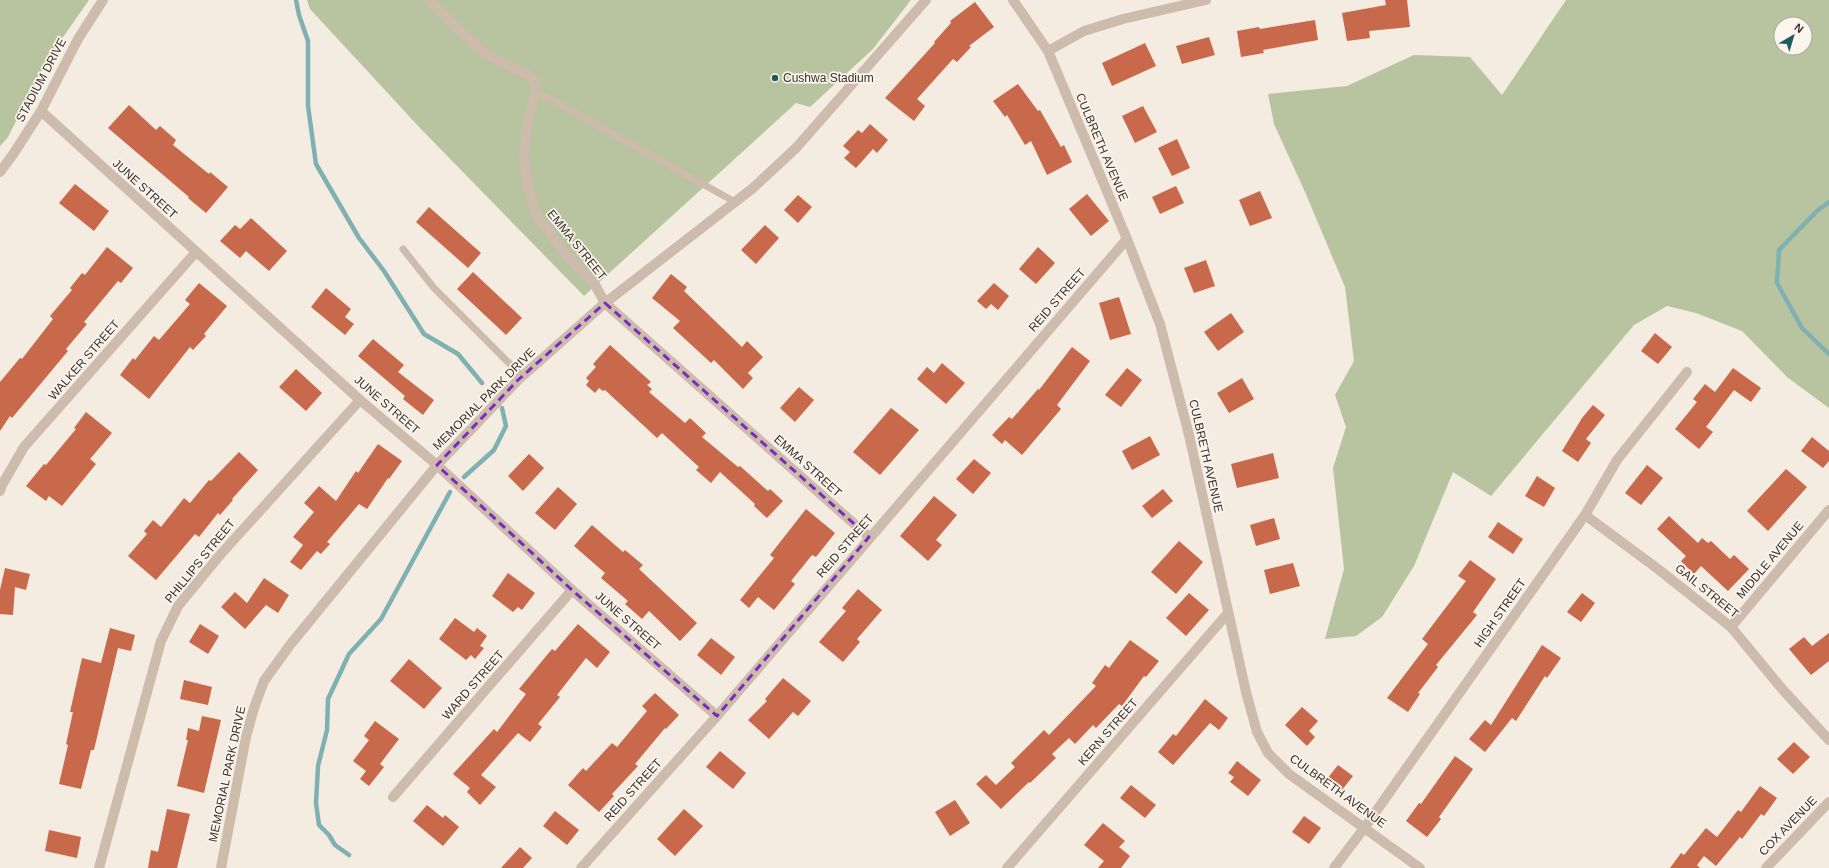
<svg xmlns="http://www.w3.org/2000/svg" width="1829" height="868" font-family="Helvetica,sans-serif">
<style>
.green{fill:#b8c4a0;fill-rule:evenodd}
.lines{fill:none;stroke-linecap:round;stroke-linejoin:round}
.stream{stroke:#7fb0b2;stroke-width:4.5}
.building{fill:#c8694b}
.lane{stroke:#cdbbac;stroke-width:7}
.street{stroke:#cdbbac;stroke-width:10}
.marked{fill:none;stroke:#7b2cbf;stroke-width:3;stroke-dasharray:8 5;stroke-linejoin:round}
.poi-dot{fill:#1f5a5e;stroke:#fbf5ee;stroke-width:1.5}
.labels{text-anchor:middle;stroke-width:3.5;stroke-linejoin:round;paint-order:stroke}
.poi-label{font-size:12px;fill:#3b302b;stroke:#fbf5ee;text-anchor:start}
.street-label{font-size:12px;fill:#3b302b;stroke:#fbf5ee}
</style>
<rect width="100%" height="100%" fill="#f4ebe1"/>
<!-- green -->
<g class="green">
<polygon points="0,0 89,0 47,60 8,137 0,146"/>
<polygon points="307,0 911,0 873,49 810,107 796,103 584,296 420,128 310,9"/>
<path d="M1566 0H1829V408L1787 377 1742 331 1696 313 1667 306 1634 325 1491 496 1453 472 1414 566 1382 617 1356 636 1325 639 1344 569 1333 468 1346 427 1335 395 1354 361 1345 287 1305 192 1274 124 1268 94 1347 86 1414 55 1470 57 1502 95ZM1781 24H1805V48H1781Z"/>
</g>
<g class="lines">
<!-- stream -->
<g class="stream">
<polyline points="296,0 299,15 308,41 308,106 316,164 359,238 384,271 424,334 458,354 482,383"/>
<polyline points="1829,202 1817,211 1779,250 1777,283 1802,328 1829,354"/>
<polyline points="464,477 494,450 506,426 502,408"/>
<polyline points="349,855 335,845 329,835 319,825 316,803 318,766 327,730 328,699 349,654 381,619 450,492"/>
</g>
</g>
<!-- building -->
<g class="building">
<polygon points="1385,0 1407,0 1410,27 1369,31 1370,38 1347,41 1342,13 1386,5"/>
<polygon points="975,2 994,27 969,46 971,47 957,62 953,59 917,99 925,106 914,121 885,98 935,43 934,42 951,23 950,21"/>
<polygon points="1315,20 1318,40 1263,50 1264,53 1241,57 1237,31 1259,27 1260,29"/>
<polygon points="1209,37 1215,55 1182,64 1176,46"/>
<polygon points="1145,43 1156,66 1112,86 1102,63"/>
<polygon points="1018,84 1038,111 1040,110 1061,147 1064,145 1072,162 1047,175 1031,141 1025,145 1007,115 1005,117 993,101"/>
<polygon points="129,105 156,130 160,126 176,140 173,145 209,174 210,172 228,187 206,213 188,198 189,197 108,128"/>
<polygon points="1143,106 1157,132 1135,143 1122,116"/>
<polygon points="870,124 888,140 877,153 873,149 856,168 844,158 850,152 843,146 858,130 862,133"/>
<polygon points="1177,139 1190,168 1172,176 1158,148"/>
<polygon points="75,184 109,211 94,231 59,203"/>
<polygon points="1176,186 1184,203 1160,214 1152,197"/>
<polygon points="1260,191 1272,218 1250,226 1239,200"/>
<polygon points="1087,194 1109,221 1091,236 1069,209"/>
<polygon points="798,195 812,207 798,223 784,210"/>
<polygon points="429,207 481,253 468,268 416,222"/>
<polygon points="251,218 287,251 269,271 246,251 240,258 220,241 235,225 240,229"/>
<polygon points="765,225 779,238 756,264 741,250"/>
<polygon points="107,247 133,268 121,283 118,281 84,322 87,324 66,349 68,351 12,418 10,416 0,431 0,382 20,358 22,359 53,319 50,316 72,290 70,288 82,273 85,275"/>
<polygon points="1038,247 1055,263 1036,284 1019,269"/>
<polygon points="1206,260 1215,286 1194,293 1184,268"/>
<polygon points="473,272 522,318 506,335 457,289"/>
<polygon points="671,274 687,287 684,291 742,347 747,341 763,357 748,373 753,378 743,389 714,360 711,363 673,328 680,321 652,298"/>
<polygon points="199,283 227,306 204,334 206,336 193,350 190,347 149,399 120,375 133,358 135,360 154,336 159,340 190,304 185,300"/>
<polygon points="994,283 1009,296 998,310 991,304 986,309 977,301"/>
<polygon points="326,288 351,309 345,317 354,324 345,335 311,307"/>
<polygon points="1119,297 1131,334 1110,340 1099,303"/>
<polygon points="1231,313 1244,332 1218,351 1204,332"/>
<polygon points="1655,333 1672,347 1658,364 1641,351"/>
<polygon points="373,339 404,365 398,372 434,400 423,415 403,399 405,396 358,356"/>
<polygon points="610,345 651,382 647,385 652,389 649,392 685,423 690,418 706,433 702,437 738,467 740,466 768,491 770,489 783,501 767,518 754,506 755,504 720,472 711,483 696,470 699,467 662,433 657,438 605,390 603,391 599,388 595,393 586,385 589,381 586,378 596,367 593,364"/>
<polygon points="1072,347 1090,361 1057,405 1061,409 1022,455 1005,440 1002,444 992,435 1009,417 1012,419 1038,389 1039,390"/>
<polygon points="942,363 965,383 946,404 917,379 927,367 934,373"/>
<polygon points="1127,368 1142,380 1121,407 1105,395"/>
<polygon points="1733,368 1761,388 1751,402 1734,390 1706,427 1713,432 1699,449 1675,429 1697,402 1693,399 1705,384 1715,392"/>
<polygon points="296,369 322,393 306,411 279,387"/>
<polygon points="1242,378 1254,399 1229,413 1217,393"/>
<polygon points="799,387 814,400 795,422 780,408"/>
<polygon points="1593,405 1605,415 1586,439 1591,443 1578,462 1562,451 1582,418"/>
<polygon points="891,408 919,430 880,475 853,452"/>
<polygon points="86,412 112,433 90,459 96,464 62,506 49,496 46,501 26,486 44,464 46,465 76,429 74,428"/>
<polygon points="1150,436 1160,455 1132,470 1122,451"/>
<polygon points="1812,437 1829,451 1829,461 1823,468 1801,451"/>
<polygon points="378,444 402,461 389,479 388,478 367,509 359,504 327,542 330,544 321,554 317,551 301,570 290,562 303,545 293,537 314,512 304,503 319,486 336,501 356,471 358,473"/>
<polygon points="239,452 258,470 232,499 233,500 220,515 218,513 199,537 195,534 156,580 128,556 147,534 144,531 153,520 161,527 184,498 190,503 209,480 211,481"/>
<polygon points="1273,453 1279,478 1237,488 1231,464"/>
<polygon points="529,454 544,468 523,491 508,476"/>
<polygon points="974,459 991,473 973,494 956,479"/>
<polygon points="1647,465 1663,478 1641,505 1625,493"/>
<polygon points="1786,469 1807,487 1768,531 1747,511"/>
<polygon points="1537,476 1555,488 1544,507 1525,496"/>
<polygon points="558,487 577,504 555,530 535,513"/>
<polygon points="1163,489 1173,501 1152,518 1142,506"/>
<polygon points="934,496 957,515 936,540 942,545 928,561 900,536"/>
<polygon points="806,509 835,533 816,557 812,555 791,581 795,584 774,610 758,597 749,608 740,600 774,558 770,555"/>
<polygon points="1669,516 1698,543 1702,538 1708,543 1711,541 1730,559 1734,555 1749,569 1728,591 1701,566 1694,574 1681,561 1686,556 1657,529"/>
<polygon points="1274,518 1280,539 1256,546 1250,525"/>
<polygon points="1498,522 1523,539 1513,554 1488,537"/>
<polygon points="592,525 623,552 625,550 643,565 639,569 697,623 680,641 649,611 642,619 625,604 628,601 601,578 605,573 574,546"/>
<polygon points="1179,541 1203,562 1176,594 1151,572"/>
<polygon points="1470,560 1496,579 1473,612 1477,615 1436,665 1438,667 1418,693 1420,694 1408,712 1387,698 1428,644 1422,639 1466,581 1458,576"/>
<polygon points="1293,563 1300,586 1270,594 1264,570"/>
<polygon points="5,568 30,574 26,590 15,587 13,615 0,614 0,590"/>
<polygon points="508,573 535,593 522,610 518,607 513,612 492,596"/>
<polygon points="264,578 289,595 278,613 266,605 245,629 221,607 235,592 247,603"/>
<polygon points="858,589 882,610 857,639 860,642 843,662 819,642 846,611 842,608"/>
<polygon points="1189,593 1209,610 1186,636 1166,618"/>
<polygon points="1582,593 1595,603 1581,622 1567,612"/>
<polygon points="455,618 474,632 477,628 487,636 480,646 484,648 475,659 471,655 466,660 439,639"/>
<polygon points="200,624 219,636 208,654 189,642"/>
<polygon points="578,624 610,652 597,668 586,658 557,695 560,697 538,724 542,727 530,742 518,733 481,775 496,787 480,805 467,792 470,788 453,774 494,729 497,732 526,694 519,689 552,649 555,651"/>
<polygon points="110,628 135,635 131,651 118,648 94,750 91,750 81,789 59,784 68,745 66,744 73,712 70,712 82,658 101,663"/>
<polygon points="1829,633 1829,661 1811,675 1789,649 1804,637 1812,646"/>
<polygon points="711,638 735,657 721,675 697,655"/>
<polygon points="1130,640 1159,661 1146,677 1144,676 1122,706 1119,704 1096,728 1093,725 1075,744 1069,738 1052,754 1056,758 1030,783 1029,782 1001,809 976,784 986,775 996,785 1015,767 1011,763 1044,730 1049,735 1096,686 1092,683 1105,665 1109,668"/>
<polygon points="1542,645 1561,658 1547,678 1545,676 1516,721 1512,718 1485,752 1469,739 1485,720 1491,725"/>
<polygon points="409,659 442,688 424,709 390,681"/>
<polygon points="783,678 811,701 798,716 793,712 769,739 748,720 767,701 765,699"/>
<polygon points="184,680 212,687 208,705 180,699"/>
<polygon points="655,693 679,715 666,729 665,728 635,764 638,766 612,794 614,796 599,812 568,785 583,768 586,771 612,743 617,747 647,711 642,706"/>
<polygon points="1205,699 1228,718 1219,730 1210,723 1173,765 1158,752 1173,734 1176,736"/>
<polygon points="1302,707 1318,721 1309,731 1315,737 1307,746 1285,725"/>
<polygon points="202,716 221,720 204,793 177,786 188,740 186,740 188,728 199,731"/>
<polygon points="375,721 399,739 380,764 384,767 369,786 360,779 366,771 353,761 369,740 364,736"/>
<polygon points="1794,742 1810,757 1793,774 1777,759"/>
<polygon points="720,751 746,773 733,789 706,767"/>
<polygon points="1455,756 1473,769 1439,817 1441,819 1427,837 1406,821 1419,803 1421,804"/>
<polygon points="1237,761 1261,780 1248,796 1230,782 1234,777 1228,773"/>
<polygon points="1338,765 1353,776 1342,790 1327,779"/>
<polygon points="1131,785 1156,805 1145,818 1120,798"/>
<polygon points="1760,786 1777,798 1764,816 1761,814 1742,839 1740,837 1716,866 1704,856 1697,865 1700,868 1670,868 1681,853 1684,855 1706,828 1717,837 1738,810 1741,812"/>
<polygon points="955,800 970,823 950,836 935,812"/>
<polygon points="427,805 443,818 445,815 459,827 443,846 413,821"/>
<polygon points="167,809 190,814 177,868 148,868 151,850 158,852"/>
<polygon points="684,809 703,826 675,856 657,839"/>
<polygon points="555,811 579,830 567,845 543,826"/>
<polygon points="1304,816 1321,828 1309,844 1292,832"/>
<polygon points="1103,823 1125,841 1119,847 1130,856 1121,868 1098,868 1104,861 1084,845"/>
<polygon points="49,830 81,837 77,858 45,851"/>
<polygon points="520,847 532,858 523,868 501,868"/>
</g>
<g class="lines">
<!-- lane -->
<g class="lane">
<polyline points="536,91 735,202"/>
<polyline points="403,249 434,288 522,376"/>
</g>
<!-- street -->
<g class="street">
<polyline points="429,0 472,42 491,57 528,75 535,82 536,91 527,125 524,156 528,189 537,216 567,256 594,283 605,303 869,537"/>
<polyline points="1013,0 1048,51 1127,239 1160,324 1189,435 1246,692 1257,732 1268,753 1289,774 1420,868"/>
<polyline points="1048,51 1084,31 1123,19 1206,0"/>
<polyline points="41,111 360,400 437,465 572,590 717,716"/>
<polyline points="0,172 14,153 41,111 78,39 103,0"/>
<polyline points="0,491 2,485 24,447 196,252"/>
<polyline points="1585,515 1658,569 1731,627 1783,690 1829,740"/>
<polyline points="1731,627 1829,510"/>
<polyline points="393,797 572,590"/>
<polyline points="99,868 161,641 178,606 220,555 360,400"/>
<polyline points="221,868 246,737 254,708 264,681 290,645 437,465 518,380 605,303 753,188 796,148 926,0"/>
<polyline points="581,868 717,716 1127,239"/>
<polyline points="1007,868 1228,613"/>
<polyline points="1334,868 1365,827 1585,515 1617,460 1687,372"/>
<polyline points="1766,868 1829,802"/>
</g>
</g>
<!-- marked area -->
<path class="marked" d="M605 303 869 537 717 716 572 590 437 465 518 380Z"/>
<!-- markers -->
<circle class="poi-dot" cx="775" cy="78" r="4"/>
<g class="labels">
<!-- poi labels -->
<g class="poi-label">
<text x="783" y="82">Cushwa Stadium</text>
</g>
<!-- street labels -->
<g class="street-label">
<text transform="translate(41 80) rotate(-62)" y="4">STADIUM DRIVE</text>
<text transform="translate(1102 147) rotate(67)" y="4">CULBRETH AVENUE</text>
<text transform="translate(145 189) rotate(42)" y="4">JUNE STREET</text>
<text transform="translate(577 245) rotate(51)" y="4">EMMA STREET</text>
<text transform="translate(1057 300) rotate(-49)" y="4">REID STREET</text>
<text transform="translate(84 360) rotate(-49)" y="4">WALKER STREET</text>
<text transform="translate(484 399) rotate(-45)" y="4">MEMORIAL PARK DRIVE</text>
<text transform="translate(387 405) rotate(41)" y="4">JUNE STREET</text>
<text transform="translate(1206 456) rotate(77)" y="4">CULBRETH AVENUE</text>
<text transform="translate(808 466) rotate(42)" y="4">EMMA STREET</text>
<text transform="translate(845 546) rotate(-49)" y="4">REID STREET</text>
<text transform="translate(1770 560) rotate(-50)" y="4">MIDDLE AVENUE</text>
<text transform="translate(200 561) rotate(-51)" y="4">PHILLIPS STREET</text>
<text transform="translate(1707 591) rotate(39)" y="4">GAIL STREET</text>
<text transform="translate(1500 613) rotate(-55)" y="4">HIGH STREET</text>
<text transform="translate(628 621) rotate(41)" y="4">JUNE STREET</text>
<text transform="translate(473 685) rotate(-49)" y="4">WARD STREET</text>
<text transform="translate(1108 732) rotate(-49)" y="4">KERN STREET</text>
<text transform="translate(227 774) rotate(-78)" y="4">MEMORIAL PARK DRIVE</text>
<text transform="translate(633 790) rotate(-48)" y="4">REID STREET</text>
<text transform="translate(1338 791) rotate(36)" y="4">CULBRETH AVENUE</text>
<text transform="translate(1788 826) rotate(-46)" y="4">COX AVENUE</text>
</g>
</g>
<!-- north arrow -->
<g transform="translate(1793 36) rotate(38)"><circle r="19" fill="#fbf5ee" stroke="#aea6a0"/>
<path d="M0-3L7 15L0 10L-7 15Z" fill="#1f5a5e"/>
<text y="-6" font-size="11" font-weight="bold" text-anchor="middle" fill="#3b302b">N</text>
</g>
</svg>
